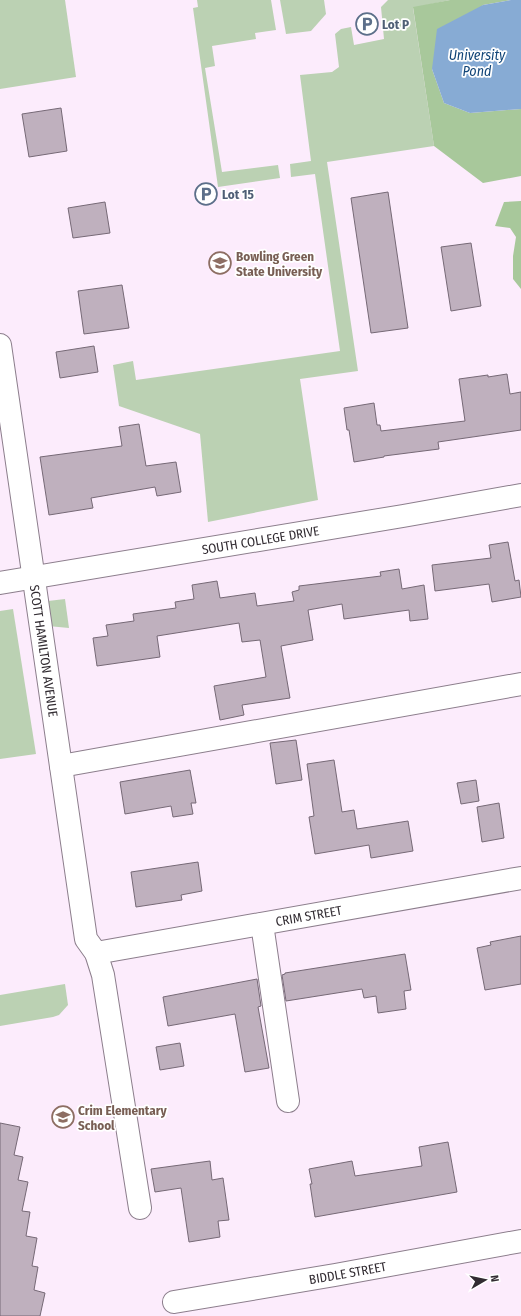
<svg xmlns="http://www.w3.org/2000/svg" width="521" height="1316" font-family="'Fira Sans Condensed',sans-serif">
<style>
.green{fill:#bbd1b3}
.forest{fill:#a8c89b}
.water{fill:#87abd4}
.building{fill:#bfb0be;stroke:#766976}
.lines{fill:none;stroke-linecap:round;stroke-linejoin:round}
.minor-casing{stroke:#8c7e8c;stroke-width:24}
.minor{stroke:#fff;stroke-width:22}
.labels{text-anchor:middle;stroke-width:3.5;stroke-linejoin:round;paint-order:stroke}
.service-label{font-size:13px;font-weight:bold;fill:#4e5e75;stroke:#fff;text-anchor:start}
.education-label{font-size:13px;font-weight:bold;fill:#785e54;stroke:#fff;text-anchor:start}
.street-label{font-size:13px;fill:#312b31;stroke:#fff}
.water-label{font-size:14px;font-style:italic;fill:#114578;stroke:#fff}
</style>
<rect width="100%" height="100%" fill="#fcecfc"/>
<!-- green -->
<g class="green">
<polygon points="0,0 65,0 76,77 0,89"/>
<polygon points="197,0 271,0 276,30 255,33 256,39 212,46 215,66 205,68 222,172 278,165 280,178 218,187 193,8 198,7"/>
<polygon points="280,0 324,0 326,14 311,31 286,34"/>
<polygon points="388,0 450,0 413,8 434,146 327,162 358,371 300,379 318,500 208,522 200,434 119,406 113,365 133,361 136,380 340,351 315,174 291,177 290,164 311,161 300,75 332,72 339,67 335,34 341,29 351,27 354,45 384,39 381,7"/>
<polygon points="65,599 69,628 48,626 48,601"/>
<polygon points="13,609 36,754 0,759 0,611"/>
<polygon points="65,984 68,1005 59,1015 53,1017 0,1026 0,995"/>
</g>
<!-- forest -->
<g class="forest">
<polygon points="450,0 511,0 483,5 432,69 444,103 470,113 521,109 521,176 483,183 434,146 413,7"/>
<polygon points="521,201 521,289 513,279 513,256 516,237 510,228 495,226 504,202"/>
</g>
<!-- water -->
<polygon class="water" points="511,0 521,0 521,109 470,113 444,103 432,69 437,29 483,5"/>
<!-- building -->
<g class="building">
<polygon points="61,108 67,151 29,157 22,114"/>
<polygon points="388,192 408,328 371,333 351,198"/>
<polygon points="105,202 110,233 73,238 68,208"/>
<polygon points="471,243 481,306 451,311 441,247"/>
<polygon points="122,285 129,328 84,334 78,291"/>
<polygon points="94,346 98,372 60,378 56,352"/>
<polygon points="507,374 510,394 521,392 521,430 438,442 439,449 384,456 384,457 354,462 349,430 347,430 344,408 374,403 377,425 380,425 381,431 465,421 459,379 488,375 488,377"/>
<polygon points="139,424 146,466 176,462 181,492 157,496 155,487 91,498 93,508 49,515 40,457 122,446 119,427"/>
<polygon points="508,542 515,581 519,580 521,597 492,602 489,584 435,591 432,565 491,558 489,545"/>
<polygon points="399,569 402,589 424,585 428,619 410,621 409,610 344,619 342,604 308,610 313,640 281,646 290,698 242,705 244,715 220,720 214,686 266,677 260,640 242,642 239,623 157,636 160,657 97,666 93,638 108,636 106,625 134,621 133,614 176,608 175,602 194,599 192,585 217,581 220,598 255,593 257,606 294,601 292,592 299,590 299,586 381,576 380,572"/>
<polygon points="296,740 302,780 276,784 270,743"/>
<polygon points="334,760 342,812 354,810 357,829 408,821 413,851 371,858 369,845 315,854 309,817 314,816 307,764"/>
<polygon points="190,770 196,803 191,803 193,814 173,817 171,806 125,814 120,782"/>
<polygon points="476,780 479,801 461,804 457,783"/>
<polygon points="499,803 504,838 482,842 477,807"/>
<polygon points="198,862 202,891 181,895 182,900 136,907 131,872"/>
<polygon points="521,936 521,984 485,990 477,948 491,945 490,942"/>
<polygon points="405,954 411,990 404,991 406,1009 378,1013 376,996 364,998 362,989 286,1001 282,975 285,974 285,973"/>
<polygon points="257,979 261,1006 258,1007 269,1068 245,1072 235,1014 168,1026 163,997"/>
<polygon points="180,1043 184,1066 160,1070 156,1047"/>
<polygon points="0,1123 20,1127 14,1155 23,1157 18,1180 28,1182 22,1211 30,1212 26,1236 37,1238 32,1266 38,1267 34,1290 45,1293 40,1316 0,1316"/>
<polygon points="448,1142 457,1192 315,1217 310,1184 312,1184 309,1169 352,1161 355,1176 422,1166 419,1147"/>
<polygon points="210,1161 212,1180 223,1178 229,1220 218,1221 220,1237 189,1242 181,1188 155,1192 151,1169"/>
</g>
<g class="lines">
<!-- minor casing -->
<g class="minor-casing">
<g id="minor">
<path id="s1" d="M0 345 86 939 96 953 103 975 140 1208"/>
<path id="s2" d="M0 583 403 516 521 495"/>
<polyline points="61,766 521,684"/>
<polyline points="262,924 288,1101"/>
<path id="s3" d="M96 953 521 878"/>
<path id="s4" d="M174 1302 335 1275 521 1241"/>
</g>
</g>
<!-- minor -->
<use href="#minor" class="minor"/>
</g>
<!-- icons -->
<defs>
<g id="parking-ring" transform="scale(1.15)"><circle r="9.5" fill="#fff" stroke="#5c6f8a" stroke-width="1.5"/><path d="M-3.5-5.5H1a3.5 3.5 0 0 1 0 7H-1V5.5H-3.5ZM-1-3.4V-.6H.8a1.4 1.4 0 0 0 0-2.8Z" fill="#5c6f8a"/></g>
<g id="university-ring" transform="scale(1.15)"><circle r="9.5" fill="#fff" stroke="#8d6e63" stroke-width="1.5"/><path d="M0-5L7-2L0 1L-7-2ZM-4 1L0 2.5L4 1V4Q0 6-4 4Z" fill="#8d6e63"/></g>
<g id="school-ring" transform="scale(1.15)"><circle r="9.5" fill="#fff" stroke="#8d6e63" stroke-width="1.5"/><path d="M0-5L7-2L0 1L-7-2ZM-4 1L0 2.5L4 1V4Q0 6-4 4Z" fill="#8d6e63"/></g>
</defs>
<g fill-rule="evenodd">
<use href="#parking-ring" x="367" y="24"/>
<use href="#parking-ring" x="206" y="194"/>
<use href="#university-ring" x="220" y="263"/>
<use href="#school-ring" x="63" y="1117"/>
</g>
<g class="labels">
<!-- service labels -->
<g class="service-label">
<text x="382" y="29">Lot P</text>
<text x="222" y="199">Lot 15</text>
</g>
<!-- education labels -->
<g class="education-label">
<text x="236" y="261">Bowling Green<tspan x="236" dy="15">State University</tspan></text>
<text x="78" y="1115">Crim Elementary<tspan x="78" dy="15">School</tspan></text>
</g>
<!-- street labels -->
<g class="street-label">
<text dy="5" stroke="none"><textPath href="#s2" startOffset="264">SOUTH COLLEGE DRIVE</textPath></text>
<text dy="5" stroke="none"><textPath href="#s1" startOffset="309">SCOTT HAMILTON AVENUE</textPath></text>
<text dy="5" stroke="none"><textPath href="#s3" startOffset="216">CRIM STREET</textPath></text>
<text dy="5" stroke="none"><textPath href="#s4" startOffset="176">BIDDLE STREET</textPath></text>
</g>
<!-- water labels -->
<g class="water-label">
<text x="477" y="60">University<tspan x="477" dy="16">Pond</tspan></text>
</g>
</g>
<!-- north arrow -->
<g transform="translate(485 1280) rotate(81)" stroke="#ffffff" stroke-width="3" paint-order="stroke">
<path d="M0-3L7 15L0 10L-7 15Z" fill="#312b31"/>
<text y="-6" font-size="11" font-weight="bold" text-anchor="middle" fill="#312b31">N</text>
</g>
</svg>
